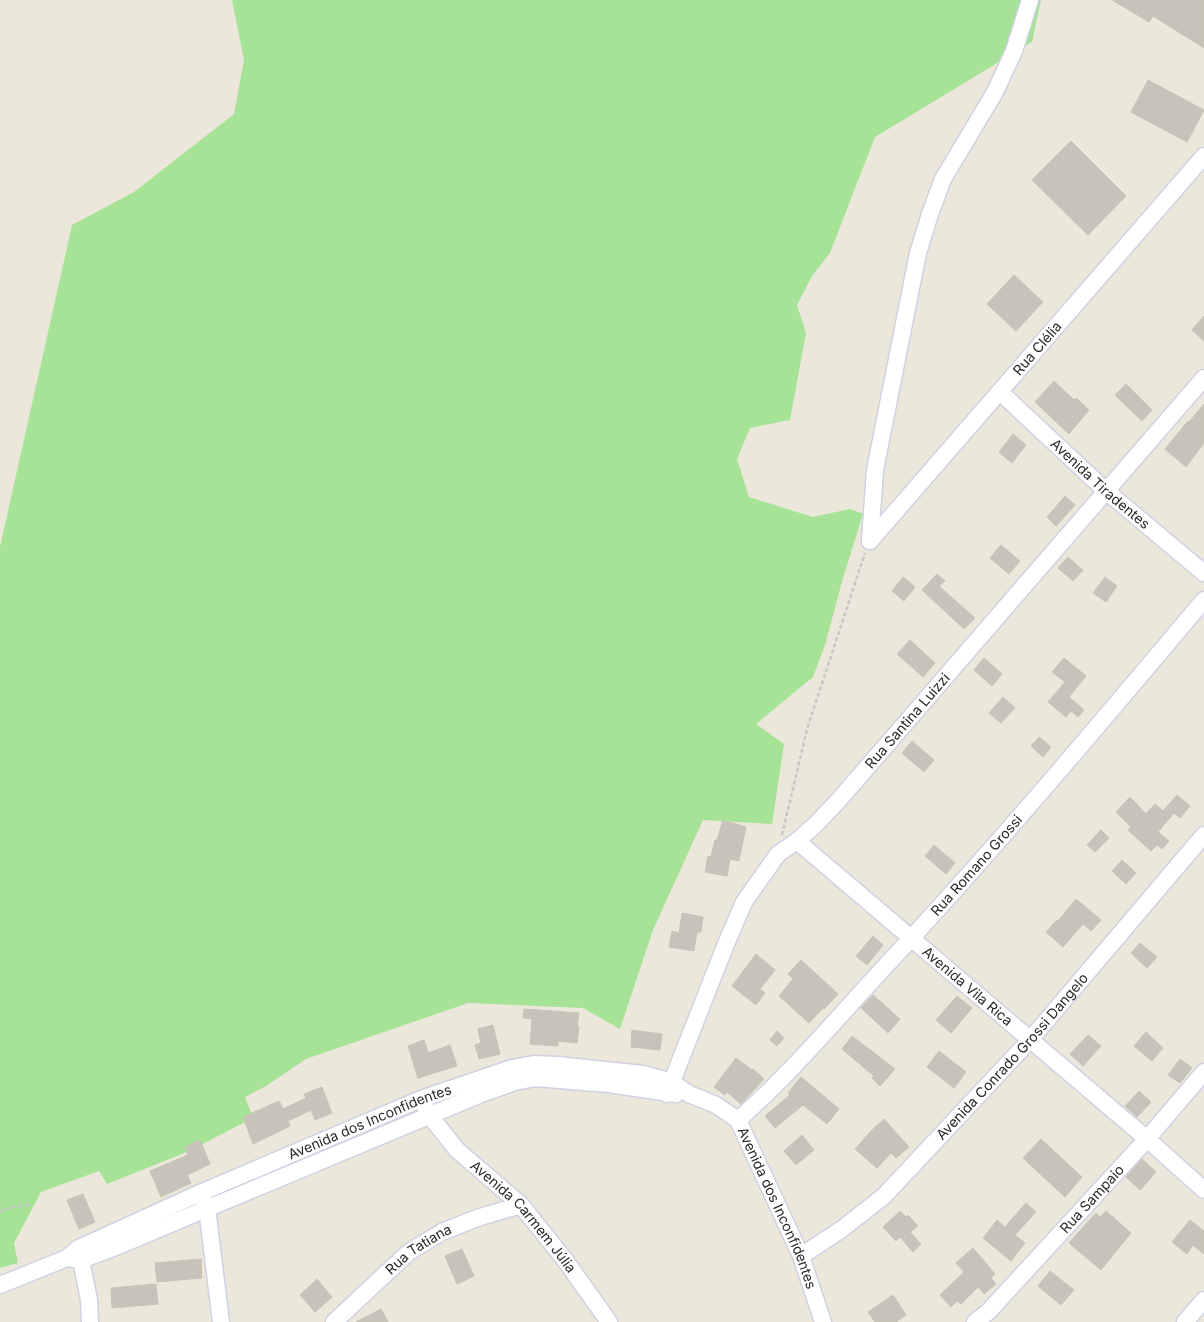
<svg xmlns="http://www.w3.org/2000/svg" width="1204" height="1322" font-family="Inter,sans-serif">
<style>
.green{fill:#a6e396}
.building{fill:#c7c3ba;stroke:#c7c3b4}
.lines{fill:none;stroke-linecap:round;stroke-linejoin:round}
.minor-casing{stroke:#d0d1e2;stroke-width:19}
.path{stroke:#c7c7c7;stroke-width:2.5;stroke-dasharray:4 2.5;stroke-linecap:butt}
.minor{stroke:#fff;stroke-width:16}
.labels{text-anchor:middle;stroke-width:4.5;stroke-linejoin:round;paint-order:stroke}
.street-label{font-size:14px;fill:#292929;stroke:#fff}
</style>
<rect width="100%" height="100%" fill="#ece7db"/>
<!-- green -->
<polygon class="green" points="232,0 1041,0 1032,42 875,137 830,253 812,276 797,305 806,333 790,420 750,428 737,459 749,497 813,517 850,509 863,514 843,578 825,645 813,677 756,724 784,744 772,824 703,820 653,930 620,1029 583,1008 468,1003 306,1059 266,1086 245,1097 253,1118 187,1152 107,1184 99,1171 41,1192 14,1243 18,1263 0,1268 0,547 72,225 134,192 234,114 244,60"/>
<!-- building -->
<g class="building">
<polygon points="1112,0 1204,0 1204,48 1153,16 1149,22"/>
<polygon points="1148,80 1204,110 1187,142 1131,112"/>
<polygon points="1071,141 1126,196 1088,235 1032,180"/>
<polygon points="1014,275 1043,302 1016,331 987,304"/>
<polygon points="1204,316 1204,341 1192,330"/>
<polygon points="1054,381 1074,400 1076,398 1089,410 1069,434 1035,402"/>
<polygon points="1126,384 1152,410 1142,421 1115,395"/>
<polygon points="1204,404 1204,443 1186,467 1165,449 1188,421 1189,422"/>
<polygon points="1013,434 1026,445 1012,463 999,452"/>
<polygon points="1065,496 1075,505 1056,526 1047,517"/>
<polygon points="1001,545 1020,561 1009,574 990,558"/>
<polygon points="1068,557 1083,570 1073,581 1058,568"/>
<polygon points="937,574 945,581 939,586 975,618 964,629 922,590"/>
<polygon points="903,577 915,587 904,601 892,591"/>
<polygon points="1105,577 1117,586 1106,602 1093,593"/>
<polygon points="910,640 935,663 923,677 897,654"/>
<polygon points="984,658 1002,674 992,686 974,670"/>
<polygon points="1064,658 1086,676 1069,697 1084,710 1078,717 1071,711 1066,717 1048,702 1065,682 1052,672"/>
<polygon points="1003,697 1015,708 1001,723 989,713"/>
<polygon points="1039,737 1051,747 1043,757 1031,746"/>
<polygon points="912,741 934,760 924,772 902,753"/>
<polygon points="1177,795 1190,806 1180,818 1174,813 1158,832 1169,841 1162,849 1157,845 1151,851 1128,830 1131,827 1116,812 1130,797 1146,814 1155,804 1163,811"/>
<polygon points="723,820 746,827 739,861 730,859 727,876 705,872 708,856 711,857 715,840 717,840"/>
<polygon points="1101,830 1109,838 1095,852 1087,845"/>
<polygon points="934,845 955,863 946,874 925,856"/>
<polygon points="1122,860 1136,873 1126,884 1112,871"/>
<polygon points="1076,899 1101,920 1091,931 1083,924 1063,947 1046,932 1057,920 1058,921"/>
<polygon points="682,913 703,917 701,932 697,932 694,951 669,947 672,931 679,933"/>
<polygon points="873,936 883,945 867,965 856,956"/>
<polygon points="1140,943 1157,957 1147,968 1131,953"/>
<polygon points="756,954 775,970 760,989 765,993 756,1005 732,986"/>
<polygon points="801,960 838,994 824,1009 823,1008 809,1023 779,996 793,979 788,974"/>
<polygon points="873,995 900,1019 888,1033 861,1008"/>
<polygon points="957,996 972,1008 951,1033 936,1020"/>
<polygon points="524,1009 579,1013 577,1027 579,1027 577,1043 558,1041 558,1046 530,1044 532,1019 523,1018"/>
<polygon points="493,1025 500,1054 479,1059 475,1045 481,1043 478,1029"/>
<polygon points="632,1030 662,1034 660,1050 631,1047"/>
<polygon points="777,1031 784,1038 777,1046 770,1040"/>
<polygon points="1146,1032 1163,1048 1152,1061 1134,1046"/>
<polygon points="1088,1035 1101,1046 1083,1066 1070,1054"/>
<polygon points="852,1036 895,1069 880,1086 872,1078 874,1076 842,1049"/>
<polygon points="424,1040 428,1053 450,1045 457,1066 418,1078 408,1046"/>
<polygon points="939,1051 966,1072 954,1088 927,1067"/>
<polygon points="736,1058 752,1070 753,1069 764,1079 741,1104 727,1092 725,1095 714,1087"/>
<polygon points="1180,1059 1192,1068 1180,1083 1168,1075"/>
<polygon points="801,1077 839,1109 827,1124 803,1105 775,1128 765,1116 790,1095 788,1093"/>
<polygon points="322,1087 332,1113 315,1120 311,1110 288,1121 290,1126 253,1144 243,1117 279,1101 283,1109 306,1098 304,1094"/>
<polygon points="1139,1091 1151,1102 1137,1117 1125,1106"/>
<polygon points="884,1119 909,1147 896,1158 891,1153 877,1168 855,1149 871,1131"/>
<polygon points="802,1135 814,1150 796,1165 784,1151"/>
<polygon points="1041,1139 1082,1177 1065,1197 1023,1158"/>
<polygon points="200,1140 210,1164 187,1175 191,1183 161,1197 150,1171 188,1155 185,1147"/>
<polygon points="1142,1159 1156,1172 1140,1190 1126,1177"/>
<polygon points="83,1194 95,1222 79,1229 67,1200"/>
<polygon points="1026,1203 1036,1212 1015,1235 1025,1243 1011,1261 983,1238 997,1220 1005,1227"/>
<polygon points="900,1211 906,1217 908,1215 918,1226 910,1232 921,1244 913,1252 900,1237 896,1241 883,1227"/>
<polygon points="1106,1211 1131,1233 1101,1270 1069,1243 1096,1213 1100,1217"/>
<polygon points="1190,1220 1204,1231 1204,1254 1193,1245 1187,1254 1172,1242"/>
<polygon points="973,1248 995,1274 991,1278 996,1284 984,1294 978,1287 961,1304 957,1301 951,1307 940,1295 964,1272 956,1263"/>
<polygon points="462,1249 474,1276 457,1284 445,1256"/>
<polygon points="201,1259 202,1278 157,1282 155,1263"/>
<polygon points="1050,1271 1074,1290 1061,1305 1038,1286"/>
<polygon points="317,1279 332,1297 315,1312 300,1295"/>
<polygon points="156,1284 158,1304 112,1308 111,1288"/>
<polygon points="893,1295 906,1315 896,1322 875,1322 868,1312"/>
<polygon points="381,1309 388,1322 356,1322"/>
</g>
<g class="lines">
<!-- minor casing -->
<g class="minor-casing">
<g id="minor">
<path id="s1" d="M1000 392 1106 491 1204 573"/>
<polyline points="870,541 875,470 918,253 930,214 943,179 995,92 1014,51 1030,0"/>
<path id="s2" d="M870 541 1204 156"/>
<path id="s3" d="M797 841 1147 1139 1204 1190"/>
<path id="s4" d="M667 1094 726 944 744 902 778 854 797 841 815 825 838 801 1204 378"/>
<path id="s5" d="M425 1106 430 1116 457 1150 521 1205 565 1260 609 1322"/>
<path id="s6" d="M738 1120C789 1075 833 1023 879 973 992 852 1098 726 1204 600"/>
<polyline points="203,1199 207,1208 221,1322"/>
<polyline points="79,1250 89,1300 90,1322"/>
<path id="s7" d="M801 1256 842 1229 884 1196 1030 1040 1204 835"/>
<polyline points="67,1258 81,1260 113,1248 481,1094 515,1082 535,1078 609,1084 676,1094"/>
<path id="s8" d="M0 1285 67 1258 79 1248 200 1193 421 1099 512 1068 534 1064 557 1065 643 1074 672 1082 689 1094 716 1105 738 1120 801 1256 823 1322"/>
<path id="s9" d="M334 1322 409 1252 442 1232 477 1218 521 1205"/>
<path id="s10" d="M975 1322 988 1312 1147 1139 1204 1072"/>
<polyline points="1185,1322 1204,1300"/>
</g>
</g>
<!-- path -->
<g class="path">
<polyline points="782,835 807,729 865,553"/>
<polyline points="0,1211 12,1207 30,1205"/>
</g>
<!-- minor -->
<use href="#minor" class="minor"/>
</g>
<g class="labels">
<!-- street labels -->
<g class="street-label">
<text dy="5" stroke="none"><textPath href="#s2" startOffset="255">Rua Clélia</textPath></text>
<text dy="5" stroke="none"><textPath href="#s1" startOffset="136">Avenida Tiradentes</textPath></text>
<text dy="5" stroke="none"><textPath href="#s4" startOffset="452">Rua Santina Luizzi</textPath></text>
<text dy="5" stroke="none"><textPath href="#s6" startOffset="349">Rua Romano Grossi</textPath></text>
<text dy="5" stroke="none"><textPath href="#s3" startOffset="224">Avenida Vila Rica</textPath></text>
<text dy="5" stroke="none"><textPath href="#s7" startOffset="292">Avenida Conrado Grossi Dangelo</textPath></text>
<text dy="5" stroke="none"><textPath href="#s8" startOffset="405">Avenida dos Inconfidentes</textPath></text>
<text dy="5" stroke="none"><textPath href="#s10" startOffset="170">Rua Sampaio</textPath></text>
<text dy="5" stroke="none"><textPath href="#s8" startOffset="892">Avenida dos Inconfidentes</textPath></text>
<text dy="5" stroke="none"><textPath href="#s5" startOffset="149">Avenida Carmem Júlia</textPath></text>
<text dy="5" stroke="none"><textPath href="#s9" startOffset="112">Rua Tatiana</textPath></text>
</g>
</g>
</svg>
